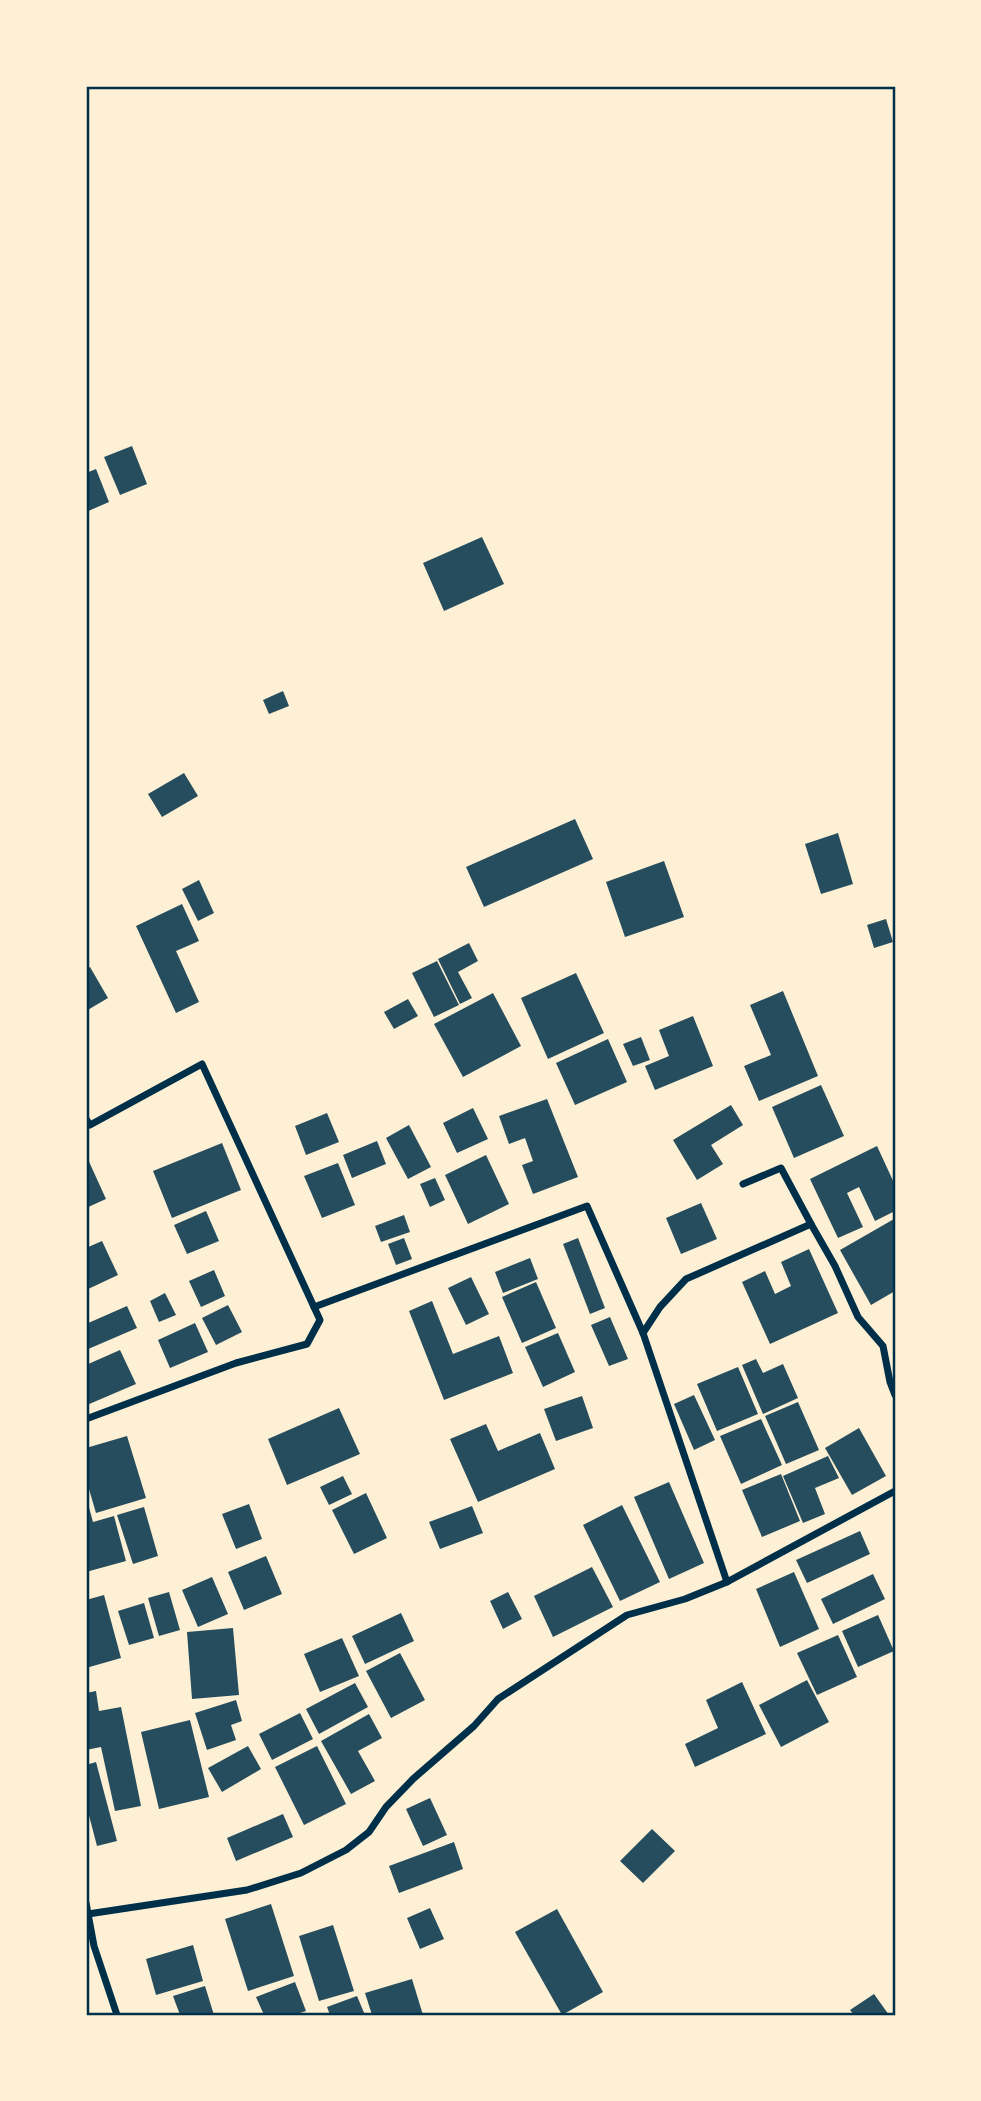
<svg xmlns="http://www.w3.org/2000/svg" width="981" height="2101" font-family="Manrope,sans-serif">
<style>
.building{fill:#264d5e}
.lines{fill:none;stroke-linecap:round;stroke-linejoin:round}
.minor{stroke:#003049;stroke-width:7}
.neatline{fill:none;stroke:#003049;stroke-width:2.5}
</style>
<rect width="100%" height="100%" fill="#fdf0d5"/>
<!-- building -->
<g class="building">
<polygon points="132,446 147,484 120,495 104,457"/>
<polygon points="96,469 109,502 86,512 86,473"/>
<polygon points="482,537 504,584 444,611 423,563"/>
<polygon points="283,691 289,706 269,714 263,700"/>
<polygon points="184,773 198,796 162,817 148,794"/>
<polygon points="575,819 593,859 484,907 466,867"/>
<polygon points="838,833 853,884 821,894 805,844"/>
<polygon points="664,861 684,917 625,937 606,882"/>
<polygon points="199,880 214,913 198,921 182,889"/>
<polygon points="182,904 199,941 176,951 199,1002 176,1013 136,926"/>
<polygon points="886,919 893,942 874,948 867,925"/>
<polygon points="469,943 478,961 458,972 472,998 460,1004 438,959"/>
<polygon points="437,961 459,1005 434,1017 412,973"/>
<polygon points="90,967 108,998 86,1011 86,969"/>
<polygon points="576,973 604,1033 548,1059 521,998"/>
<polygon points="783,991 818,1076 759,1101 744,1066 771,1055 750,1005"/>
<polygon points="493,993 521,1046 463,1077 434,1024"/>
<polygon points="408,999 418,1016 394,1029 384,1012"/>
<polygon points="693,1016 713,1066 655,1090 645,1066 669,1056 659,1030"/>
<polygon points="641,1037 650,1060 633,1066 623,1044"/>
<polygon points="608,1039 627,1082 575,1105 556,1063"/>
<polygon points="821,1085 844,1136 794,1158 772,1107"/>
<polygon points="547,1099 578,1177 533,1194 522,1165 533,1161 525,1138 509,1144 499,1116"/>
<polygon points="731,1105 743,1125 711,1145 723,1164 697,1180 673,1140"/>
<polygon points="473,1108 488,1139 457,1153 443,1123"/>
<polygon points="327,1113 339,1142 306,1155 295,1126"/>
<polygon points="409,1125 431,1167 408,1179 386,1138"/>
<polygon points="377,1141 386,1164 352,1178 343,1155"/>
<polygon points="222,1143 241,1190 172,1218 153,1171"/>
<polygon points="877,1146 895,1185 895,1211 875,1221 859,1187 847,1193 863,1227 838,1238 810,1179"/>
<polygon points="86,1155 106,1199 86,1208"/>
<polygon points="486,1155 509,1204 468,1224 445,1175"/>
<polygon points="338,1163 355,1205 322,1218 304,1176"/>
<polygon points="435,1178 445,1200 430,1207 420,1184"/>
<polygon points="701,1203 717,1239 681,1254 666,1218"/>
<polygon points="206,1211 219,1241 187,1254 174,1225"/>
<polygon points="404,1215 410,1232 381,1242 375,1226"/>
<polygon points="894,1219 895,1291 871,1305 840,1250"/>
<polygon points="404,1238 412,1259 396,1265 388,1244"/>
<polygon points="578,1238 605,1308 590,1314 563,1244"/>
<polygon points="102,1241 118,1275 86,1290 86,1248"/>
<polygon points="809,1249 838,1313 770,1344 742,1282 765,1271 775,1294 791,1286 781,1262"/>
<polygon points="530,1258 538,1279 503,1293 495,1272"/>
<polygon points="214,1270 225,1296 201,1307 189,1281"/>
<polygon points="471,1277 489,1314 466,1325 448,1288"/>
<polygon points="536,1282 556,1328 522,1343 502,1297"/>
<polygon points="165,1293 176,1315 159,1322 150,1301"/>
<polygon points="432,1301 453,1354 499,1336 513,1373 444,1400 409,1311"/>
<polygon points="228,1305 242,1332 216,1345 202,1318"/>
<polygon points="127,1306 137,1328 86,1350 86,1324"/>
<polygon points="610,1317 628,1359 609,1366 591,1325"/>
<polygon points="195,1323 208,1352 170,1368 158,1340"/>
<polygon points="558,1333 575,1372 543,1387 525,1347"/>
<polygon points="120,1350 136,1384 87,1405 86,1365"/>
<polygon points="756,1359 763,1373 783,1364 798,1398 763,1414 742,1365"/>
<polygon points="738,1367 758,1414 717,1431 697,1384"/>
<polygon points="694,1395 715,1440 694,1450 674,1404"/>
<polygon points="582,1396 593,1428 556,1441 544,1409"/>
<polygon points="798,1402 819,1450 786,1464 765,1416"/>
<polygon points="339,1408 360,1454 287,1485 268,1439"/>
<polygon points="761,1419 782,1465 741,1484 720,1436"/>
<polygon points="486,1424 498,1451 540,1433 555,1469 478,1502 450,1439"/>
<polygon points="859,1428 886,1476 852,1495 825,1448"/>
<polygon points="127,1436 146,1498 96,1513 86,1479 86,1448"/>
<polygon points="828,1456 839,1478 815,1488 825,1514 803,1523 783,1476"/>
<polygon points="781,1474 800,1521 762,1537 742,1490"/>
<polygon points="343,1476 352,1494 329,1505 320,1487"/>
<polygon points="669,1482 704,1563 669,1579 634,1497"/>
<polygon points="366,1493 387,1538 354,1554 332,1510"/>
<polygon points="87,1500 93,1522 114,1516 126,1561 86,1572"/>
<polygon points="249,1504 262,1539 236,1549 222,1514"/>
<polygon points="622,1505 660,1582 620,1601 583,1525"/>
<polygon points="472,1506 483,1533 440,1549 429,1522"/>
<polygon points="144,1507 158,1556 133,1564 117,1515"/>
<polygon points="860,1531 870,1554 807,1583 796,1560"/>
<polygon points="266,1556 282,1594 244,1610 228,1572"/>
<polygon points="592,1567 613,1607 553,1637 534,1596"/>
<polygon points="794,1572 819,1629 780,1647 756,1589"/>
<polygon points="873,1574 885,1599 833,1624 821,1599"/>
<polygon points="212,1577 228,1614 198,1627 182,1590"/>
<polygon points="169,1592 180,1630 159,1636 148,1598"/>
<polygon points="508,1592 522,1619 503,1629 490,1601"/>
<polygon points="104,1595 121,1658 86,1668 86,1600"/>
<polygon points="144,1603 154,1638 129,1645 118,1611"/>
<polygon points="401,1613 414,1641 365,1664 352,1636"/>
<polygon points="878,1615 894,1651 858,1667 842,1631"/>
<polygon points="233,1628 239,1695 192,1699 187,1632"/>
<polygon points="838,1635 857,1677 817,1695 797,1653"/>
<polygon points="342,1638 359,1676 320,1692 304,1654"/>
<polygon points="400,1653 425,1700 391,1718 366,1671"/>
<polygon points="807,1680 829,1722 781,1747 759,1705"/>
<polygon points="742,1682 766,1734 695,1767 685,1744 718,1728 706,1700"/>
<polygon points="355,1683 368,1707 319,1734 306,1709"/>
<polygon points="96,1691 99,1711 121,1707 141,1806 115,1811 101,1747 86,1750 86,1693"/>
<polygon points="236,1700 242,1721 231,1725 236,1740 207,1750 195,1713"/>
<polygon points="300,1713 313,1739 272,1760 259,1734"/>
<polygon points="369,1714 382,1738 358,1751 375,1781 351,1794 321,1741"/>
<polygon points="190,1720 209,1797 159,1809 141,1732"/>
<polygon points="248,1746 261,1769 222,1792 208,1768"/>
<polygon points="317,1746 346,1804 304,1825 275,1767"/>
<polygon points="96,1762 117,1841 97,1846 86,1804 86,1765"/>
<polygon points="430,1798 447,1835 423,1846 406,1809"/>
<polygon points="283,1814 293,1837 236,1861 227,1838"/>
<polygon points="652,1829 675,1851 643,1883 620,1861"/>
<polygon points="454,1842 463,1869 399,1893 389,1866"/>
<polygon points="271,1904 294,1976 248,1991 225,1919"/>
<polygon points="430,1908 444,1939 420,1949 407,1918"/>
<polygon points="557,1909 603,1992 562,2015 515,1932"/>
<polygon points="333,1925 354,1991 319,2001 299,1936"/>
<polygon points="193,1945 203,1981 156,1995 146,1959"/>
<polygon points="412,1979 423,2015 372,2015 365,1993"/>
<polygon points="295,1982 306,2011 294,2015 264,2015 256,1997"/>
<polygon points="205,1986 214,2015 180,2015 173,1996"/>
<polygon points="874,1994 889,2015 854,2015 850,2010"/>
<polygon points="357,1996 365,2015 330,2015 327,2007"/>
</g>
<g class="lines">
<!-- minor -->
<g class="minor">
<polyline points="86,1119 90,1125 202,1064 320,1320 307,1344 236,1363 86,1419"/>
<polyline points="811,1224 835,1266 858,1317 883,1346 890,1382 895,1395"/>
<polyline points="314,1307 587,1206 643,1333 727,1582 895,1491"/>
<polyline points="643,1333 660,1307 686,1279 811,1224 781,1168 743,1184"/>
<polyline points="86,1903 94,1946 117,2015"/>
<polyline points="88,1914 247,1890 301,1873 346,1850 369,1832 386,1807 413,1779 474,1726 498,1699 627,1615 685,1599 727,1582"/>
</g>
</g>
<!-- border -->
<rect width="981" height="2101" fill="none" stroke="#fdf0d5" stroke-width="175"/>
<rect x="88" y="88" width="806" height="1926" class="neatline"/>
</svg>
